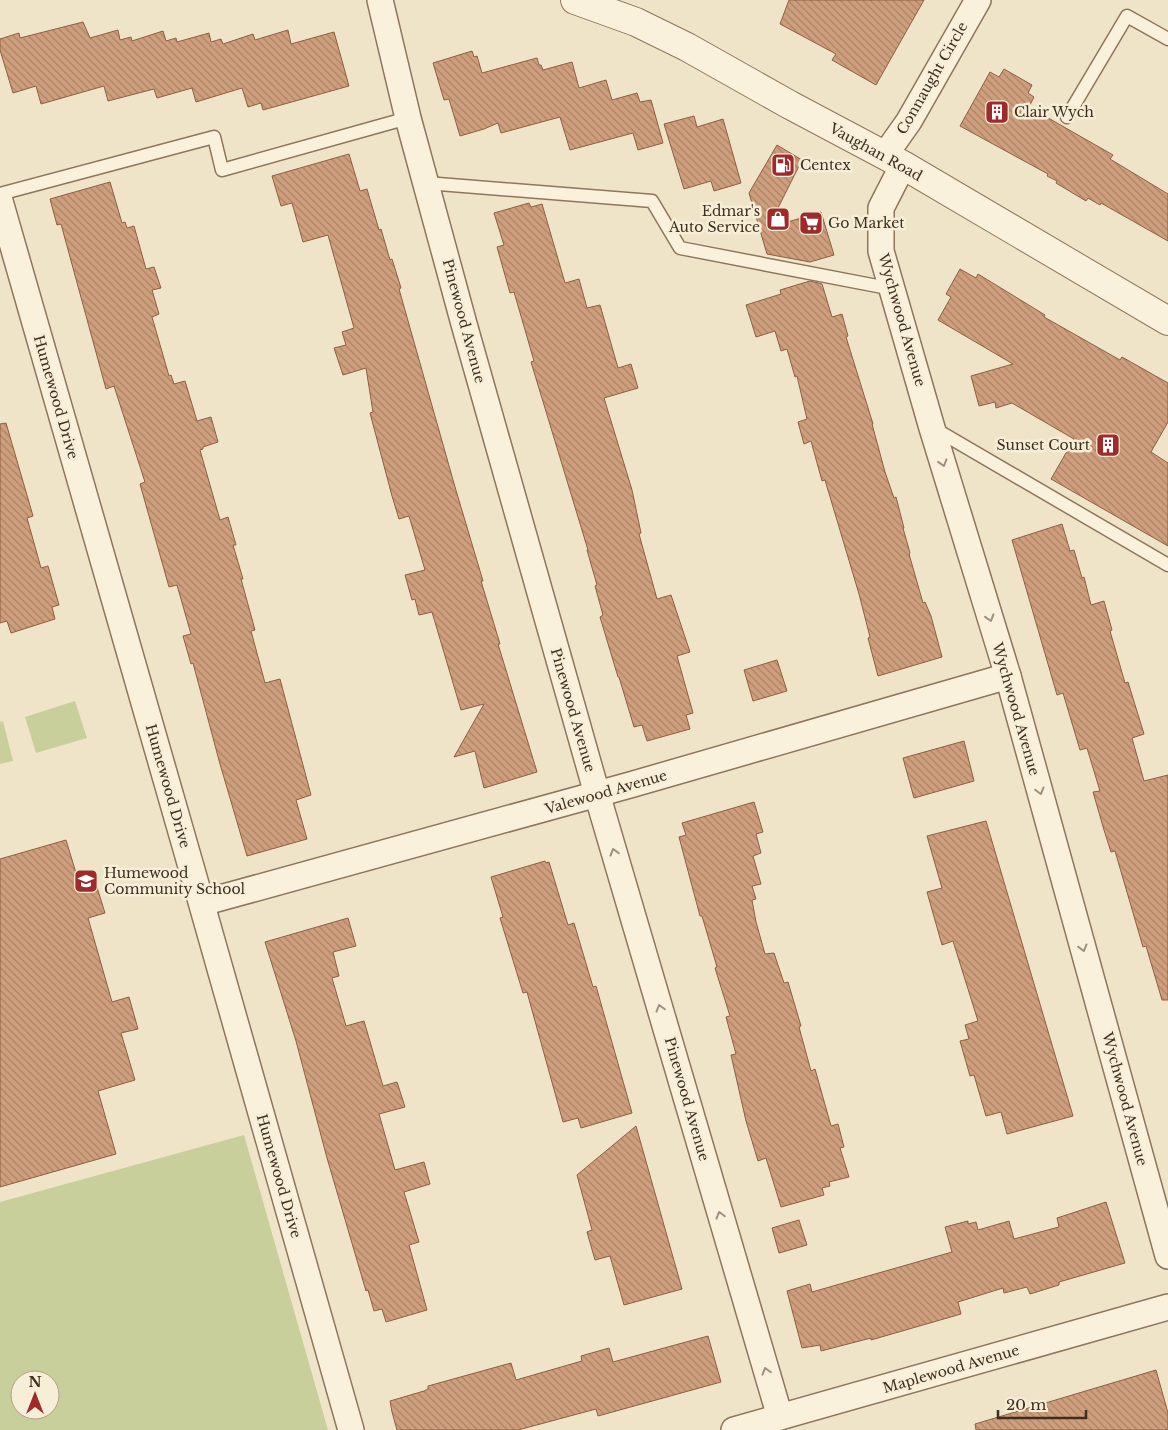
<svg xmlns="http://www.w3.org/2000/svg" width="1168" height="1430" font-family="'Libre Baskerville',serif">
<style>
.green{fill:#c9cf9b;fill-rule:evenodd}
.building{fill:url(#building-back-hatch);stroke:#8d5f41}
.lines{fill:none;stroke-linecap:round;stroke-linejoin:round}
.service-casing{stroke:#8d765c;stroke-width:15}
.minor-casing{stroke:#8d765c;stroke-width:28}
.tertiary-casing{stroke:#8d765c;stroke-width:30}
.service{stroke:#faf1dc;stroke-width:12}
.minor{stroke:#faf1dc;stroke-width:25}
.tertiary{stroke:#faf1dc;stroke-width:28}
.oneway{stroke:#9c907e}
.labels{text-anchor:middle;stroke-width:5;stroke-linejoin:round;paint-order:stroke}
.street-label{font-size:14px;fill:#3d2e20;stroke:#f7eed8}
.poi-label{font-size:14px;fill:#3d2e20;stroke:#f7eed8;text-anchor:start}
</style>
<defs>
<pattern id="building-back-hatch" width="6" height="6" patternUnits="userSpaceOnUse" patternTransform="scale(1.25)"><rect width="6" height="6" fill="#cf9f7d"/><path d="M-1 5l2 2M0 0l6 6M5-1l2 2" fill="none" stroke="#a98266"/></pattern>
</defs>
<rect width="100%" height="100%" fill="#f0e4c8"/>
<!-- green -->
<g class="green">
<polygon points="75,701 87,738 36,753 25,717"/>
<polygon points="3,721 13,761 0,764 0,722"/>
<path d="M244 1135 328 1430H0V1202ZM20 1380H50V1410H20Z"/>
</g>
<!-- building -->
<g class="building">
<polygon points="789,0 924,0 876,85 832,60 836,54 780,24"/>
<polygon points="83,22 90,38 118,30 120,40 131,37 132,41 163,31 166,41 176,38 177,42 209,33 211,42 221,39 223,44 253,34 255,40 288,30 291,44 334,32 349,86 263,110 261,103 248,107 242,88 196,102 192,88 157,98 154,89 108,101 104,86 41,104 36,86 13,93 0,50 0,39 19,33 20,38"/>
<polygon points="472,51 474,57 477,56 482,73 537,58 539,65 541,65 543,70 572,62 579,88 606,80 612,100 637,93 640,102 651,100 663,143 638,150 633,133 570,150 560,117 501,133 498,123 484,129 460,136 449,99 444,100 433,63"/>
<polygon points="1004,69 1032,85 1028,93 1034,97 1029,107 1113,155 1110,159 1168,194 1168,241 1101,203 1100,205 1088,198 1086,201 1056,183 1057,181 1047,176 1048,174 960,126 990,72 999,77"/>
<polygon points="694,116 697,127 723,119 741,183 714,191 711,181 684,189 664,124"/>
<polygon points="777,145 802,160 768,228 821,212 834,255 810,262 767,254 749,193"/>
<polygon points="349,154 360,191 367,189 379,230 381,229 390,260 392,259 401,288 399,289 455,487 483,581 481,581 500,644 498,644 537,772 484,788 475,751 454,757 484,704 461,710 432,612 419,615 415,599 412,600 405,575 425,570 409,516 399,519 392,496 370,413 373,412 366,368 343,375 334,348 346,345 342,332 354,328 328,235 303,242 292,203 281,206 272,176"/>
<polygon points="110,182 122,223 125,222 127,228 134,226 146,269 154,267 161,288 152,290 159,314 152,317 169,376 171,375 174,384 185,381 197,421 211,417 218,442 203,447 203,449 200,450 220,520 228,517 236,545 233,545 243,579 241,579 255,630 251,631 265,683 280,679 311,795 296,800 307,839 247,856 220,764 193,663 191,664 183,636 191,634 177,585 169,587 140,484 145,482 114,386 106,389 61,224 57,225 50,199"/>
<polygon points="529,203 531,207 542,204 565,283 579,279 587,308 600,305 618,368 631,364 638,388 604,398 632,490 641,533 639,534 657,599 671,595 690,652 677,656 693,713 686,715 690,729 647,741 642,725 634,727 619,677 618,677 600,617 603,615 595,586 597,585 587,550 588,550 531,362 534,361 514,292 510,293 497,247 504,245 494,213"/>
<polygon points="960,269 976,278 978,274 1045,315 1044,317 1120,360 1122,357 1168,383 1168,422 1151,452 1168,463 1168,546 1051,479 1074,439 1012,403 996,408 995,402 979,406 971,376 1013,364 938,320 951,297 946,294"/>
<polygon points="810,281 822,284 832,317 842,314 848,336 846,337 873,424 872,424 885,472 894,498 896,497 904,528 903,528 910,553 909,554 923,603 925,602 931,616 942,657 878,676 868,638 870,637 859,594 825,480 822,481 811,441 804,444 798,422 807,419 797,376 795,377 787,349 781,351 775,331 756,337 746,305 781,294 780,290"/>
<polygon points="6,423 33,516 27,518 41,568 48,566 59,605 52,607 55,619 11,633 7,621 0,623 0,424"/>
<polygon points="1062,524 1070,551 1074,550 1082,578 1084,577 1091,605 1104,601 1112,630 1110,631 1125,683 1128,682 1144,734 1132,738 1144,781 1168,775 1168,1000 1162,1000 1146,946 1143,947 1115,851 1111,852 1104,830 1093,792 1100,791 1087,748 1080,750 1063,693 1057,695 1012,540"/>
<polygon points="777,660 787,691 753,701 744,670"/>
<polygon points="964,741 974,781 914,798 903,758"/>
<polygon points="754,802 763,832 756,834 761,853 753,856 761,884 752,886 756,899 752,900 756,922 765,954 774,953 784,983 788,982 801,1026 799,1027 811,1071 815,1069 831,1126 838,1124 844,1147 840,1148 849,1177 829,1182 830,1186 822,1188 824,1195 781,1207 766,1158 758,1161 746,1121 731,1055 736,1054 726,1017 730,1016 715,968 717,967 702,916 700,916 679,837 686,835 682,823"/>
<polygon points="986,821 1073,1116 1007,1134 1001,1112 986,1116 974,1075 970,1076 960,1041 969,1039 965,1025 978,1021 953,941 942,945 927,892 942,888 927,836"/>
<polygon points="66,840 80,886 95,881 105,913 88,918 112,1002 129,997 138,1029 121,1033 135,1080 98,1091 116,1154 0,1187 0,859"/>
<polygon points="545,861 546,863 549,862 568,925 574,923 593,987 596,986 632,1113 581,1128 578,1118 563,1122 527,992 523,993 500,918 503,917 491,877"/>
<polygon points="348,918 356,946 333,952 339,976 332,978 346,1026 364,1021 383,1086 397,1082 405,1107 379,1114 395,1170 424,1162 430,1184 404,1192 419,1242 409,1245 427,1310 386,1322 382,1309 374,1311 368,1290 366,1291 327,1158 296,1041 265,942"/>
<polygon points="636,1126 682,1289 624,1305 610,1256 595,1260 587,1232 592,1230 577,1175"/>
<polygon points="1106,1202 1125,1263 1059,1282 1059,1285 1030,1294 1027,1287 1004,1293 1003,1288 958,1302 961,1314 871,1340 871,1338 821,1351 820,1345 802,1348 787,1291 810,1284 812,1292 952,1252 945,1227 968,1221 968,1224 976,1222 978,1230 1009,1221 1014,1239 1059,1227 1057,1218"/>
<polygon points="799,1220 807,1245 779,1253 772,1228"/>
<polygon points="708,1336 721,1382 598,1416 596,1409 518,1430 397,1430 392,1412 390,1401 424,1391 428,1389 428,1386 511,1363 516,1380 582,1361 581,1356 609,1348 613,1362"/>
<polygon points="1156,1370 1168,1413 1168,1430 976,1430 975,1424"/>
</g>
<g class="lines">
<!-- service casing -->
<g class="service-casing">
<g id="service">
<polyline points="1067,117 1127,16 1168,39"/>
<polyline points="426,183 652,201 680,248 893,289"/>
<polyline points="0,194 214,137 222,170 408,118"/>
<polyline points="935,429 1168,565"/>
</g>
</g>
<!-- minor casing -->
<g class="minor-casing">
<g id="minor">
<polyline points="380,0 408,118 464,324 597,794 780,1417"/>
<polyline points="885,155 909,121 978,0"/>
<polyline points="903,165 881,208 881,251 932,428 1008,676 1168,1256"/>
<polyline points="0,201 192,870 351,1430"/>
<polyline points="202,903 630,785 1008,676"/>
<polyline points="734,1430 1168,1307"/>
</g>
</g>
<!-- tertiary casing -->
<g class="tertiary-casing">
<polyline id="tertiary" points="575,0 636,22 687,47 790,105 903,165 1168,321"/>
</g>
<!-- service -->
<use href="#service" class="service"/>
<!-- minor -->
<use href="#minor" class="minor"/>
<!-- tertiary -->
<use href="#tertiary" class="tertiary"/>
</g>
<!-- one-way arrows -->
<defs><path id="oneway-chevron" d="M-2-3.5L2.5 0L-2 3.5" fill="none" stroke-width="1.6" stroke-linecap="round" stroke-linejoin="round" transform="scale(1.25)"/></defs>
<g class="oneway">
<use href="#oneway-chevron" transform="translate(943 463) rotate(73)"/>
<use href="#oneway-chevron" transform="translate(990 618) rotate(73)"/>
<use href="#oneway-chevron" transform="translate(1040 791) rotate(75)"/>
<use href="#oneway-chevron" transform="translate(614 852) rotate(-106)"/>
<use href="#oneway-chevron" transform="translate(1083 948) rotate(75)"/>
<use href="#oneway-chevron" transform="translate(660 1008) rotate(-106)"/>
<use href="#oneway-chevron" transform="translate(720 1215) rotate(-106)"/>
<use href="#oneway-chevron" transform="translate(766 1371) rotate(-106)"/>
</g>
<!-- icons -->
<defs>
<g id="building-square" transform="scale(1.25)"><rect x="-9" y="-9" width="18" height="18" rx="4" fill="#9e2a2b" stroke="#f7eed8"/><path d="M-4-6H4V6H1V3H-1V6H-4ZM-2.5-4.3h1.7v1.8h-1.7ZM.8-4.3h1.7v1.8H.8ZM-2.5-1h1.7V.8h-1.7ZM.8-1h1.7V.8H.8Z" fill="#fff"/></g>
<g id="fuel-square" transform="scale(1.25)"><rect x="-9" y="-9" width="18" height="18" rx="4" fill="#9e2a2b" stroke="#f7eed8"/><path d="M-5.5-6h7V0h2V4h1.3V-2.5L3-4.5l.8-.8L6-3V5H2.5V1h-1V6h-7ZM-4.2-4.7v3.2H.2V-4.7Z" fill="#fff"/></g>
<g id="shop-square" transform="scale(1.25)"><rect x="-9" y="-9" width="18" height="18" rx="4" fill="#9e2a2b" stroke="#f7eed8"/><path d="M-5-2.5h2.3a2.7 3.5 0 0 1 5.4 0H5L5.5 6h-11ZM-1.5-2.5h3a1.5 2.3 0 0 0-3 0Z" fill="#fff"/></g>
<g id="supermarket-square" transform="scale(1.25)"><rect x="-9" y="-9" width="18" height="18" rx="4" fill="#9e2a2b" stroke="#f7eed8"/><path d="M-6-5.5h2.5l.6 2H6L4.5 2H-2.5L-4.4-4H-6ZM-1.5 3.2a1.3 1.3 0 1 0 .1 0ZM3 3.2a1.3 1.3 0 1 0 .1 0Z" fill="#fff"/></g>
<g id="school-square" transform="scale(1.25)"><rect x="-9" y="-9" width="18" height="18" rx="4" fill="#9e2a2b" stroke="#f7eed8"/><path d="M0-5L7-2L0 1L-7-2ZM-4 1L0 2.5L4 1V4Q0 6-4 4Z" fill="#fff"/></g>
</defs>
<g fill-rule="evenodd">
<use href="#building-square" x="997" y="112"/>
<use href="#fuel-square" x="783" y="165"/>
<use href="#shop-square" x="778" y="219"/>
<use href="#supermarket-square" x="811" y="223"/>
<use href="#building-square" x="1108" y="445"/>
<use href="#school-square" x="86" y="881"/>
</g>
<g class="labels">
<!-- street labels -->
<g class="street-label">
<text transform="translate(932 78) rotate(-60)" y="5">Connaught Circle</text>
<text transform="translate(876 152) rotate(29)" y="5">Vaughan Road</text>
<text transform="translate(902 320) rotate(74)" y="5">Wychwood Avenue</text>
<text transform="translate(464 321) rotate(75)" y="5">Pinewood Avenue</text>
<text transform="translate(56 397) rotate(74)" y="5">Humewood Drive</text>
<text transform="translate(1016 709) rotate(74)" y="5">Wychwood Avenue</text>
<text transform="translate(573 710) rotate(74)" y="5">Pinewood Avenue</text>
<text transform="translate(168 786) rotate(74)" y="5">Humewood Drive</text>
<text transform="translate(606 792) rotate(-16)" y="5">Valewood Avenue</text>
<text transform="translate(687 1099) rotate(74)" y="5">Pinewood Avenue</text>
<text transform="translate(1125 1099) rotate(75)" y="5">Wychwood Avenue</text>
<text transform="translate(279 1176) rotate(74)" y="5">Humewood Drive</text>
<text transform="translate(951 1369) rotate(-16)" y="5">Maplewood Avenue</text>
</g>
<!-- poi labels -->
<g class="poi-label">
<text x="1014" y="117">Clair Wych</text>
<text x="800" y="170">Centex</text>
<text x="760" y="216" text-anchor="end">Edmar's<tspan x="760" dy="16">Auto Service</tspan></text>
<text x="828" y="228">Go Market</text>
<text x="1090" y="450" text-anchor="end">Sunset Court</text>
<text x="104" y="878">Humewood<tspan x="104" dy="16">Community School</tspan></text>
</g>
</g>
<!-- north arrow -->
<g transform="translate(35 1395)"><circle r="24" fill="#f7eed8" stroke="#ada18e"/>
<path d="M0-4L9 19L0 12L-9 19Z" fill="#9e2a2b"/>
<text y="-8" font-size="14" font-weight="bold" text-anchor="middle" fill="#3d2e20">N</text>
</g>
<!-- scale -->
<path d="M998 1410v8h88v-8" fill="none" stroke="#3d2e20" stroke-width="2.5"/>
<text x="1006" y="1410" font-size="15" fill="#3d2e20" stroke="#f7eed8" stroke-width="4" paint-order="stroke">20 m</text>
</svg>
